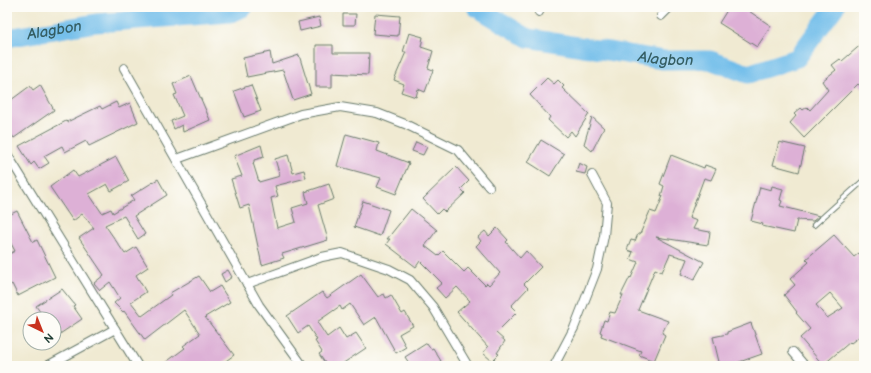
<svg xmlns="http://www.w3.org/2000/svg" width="871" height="373" font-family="'Balsamiq Sans',sans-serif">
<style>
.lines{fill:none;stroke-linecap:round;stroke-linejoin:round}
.river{stroke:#71bdea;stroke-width:19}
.building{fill:#ddb0d6;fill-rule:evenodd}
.service-casing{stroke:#687a6b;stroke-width:6}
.minor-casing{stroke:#687a6b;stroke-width:10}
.service{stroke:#fff;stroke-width:4}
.minor{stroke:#fff;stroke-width:8}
.labels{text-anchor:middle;stroke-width:3;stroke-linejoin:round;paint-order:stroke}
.water-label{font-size:15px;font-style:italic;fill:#345d62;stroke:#fdfcf7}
</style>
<rect width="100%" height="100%" fill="#fdfcf7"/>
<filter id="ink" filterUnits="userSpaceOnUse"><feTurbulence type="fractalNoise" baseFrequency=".025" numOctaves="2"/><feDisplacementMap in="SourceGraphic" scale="8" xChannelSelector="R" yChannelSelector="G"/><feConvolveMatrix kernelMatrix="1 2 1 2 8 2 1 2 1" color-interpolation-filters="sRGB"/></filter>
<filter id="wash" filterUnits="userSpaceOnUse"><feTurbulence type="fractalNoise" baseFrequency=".012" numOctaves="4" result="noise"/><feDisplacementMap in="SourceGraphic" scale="16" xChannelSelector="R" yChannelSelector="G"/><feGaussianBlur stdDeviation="0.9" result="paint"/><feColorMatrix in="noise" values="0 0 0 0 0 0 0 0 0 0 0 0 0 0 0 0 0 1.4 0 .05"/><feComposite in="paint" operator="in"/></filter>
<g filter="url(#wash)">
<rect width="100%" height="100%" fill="#f0ead2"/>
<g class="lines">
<!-- river -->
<g class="river">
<path id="s1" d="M476 7 528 38 663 60H710L748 74 797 58 835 7"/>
<path id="s2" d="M7 38 96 23 231 13 244 7"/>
</g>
</g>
<g id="blocks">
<!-- building -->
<g class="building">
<polygon points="729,7 743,7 771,26 757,47 719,23"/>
<polygon points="343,14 356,14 355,25 343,25"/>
<polygon points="375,14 400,16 398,36 373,34"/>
<polygon points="319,17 321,26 300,31 298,22"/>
<polygon points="409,33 423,37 421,47 433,51 428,68 433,70 425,92 418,89 416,97 401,92 404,84 394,80 406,52 403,52"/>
<polygon points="864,42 864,89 858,84 804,138 790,123 796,116 794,114 801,108 803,110 807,107 810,110 828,90 822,81 836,70 832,65 840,59 842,61"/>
<polygon points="316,45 333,45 333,53 369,53 368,75 332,73 332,87 316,87"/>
<polygon points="270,52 272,64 299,55 311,94 293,100 283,70 247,77 243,58"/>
<polygon points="191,76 210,120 183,132 182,125 174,129 171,121 183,116 174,95 177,94 173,84"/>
<polygon points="547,78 554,84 558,80 564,86 562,88 589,114 575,136 571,131 566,137 548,120 550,117 530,95"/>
<polygon points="40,85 54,110 14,138 11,134 7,136 7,103 30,86 33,90"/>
<polygon points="251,85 261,111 244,117 234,91"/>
<polygon points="116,102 119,108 130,103 138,122 89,146 86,141 65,152 62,146 44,156 49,163 39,169 34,162 31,165 19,146 66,121 67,122 100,106 102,109"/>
<polygon points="592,117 604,128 592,151 584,144"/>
<polygon points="346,134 379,143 377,151 409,163 396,194 377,187 381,178 337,166"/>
<polygon points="541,140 564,154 550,176 528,162"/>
<polygon points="416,142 427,147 423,155 412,151"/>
<polygon points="779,142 805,148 799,172 773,165"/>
<polygon points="261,145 264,157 254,160 254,162 253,163 259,182 280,176 275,159 288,155 293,173 304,170 306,178 275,186 278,196 271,198 277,228 296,222 292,208 308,203 305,192 329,184 334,199 318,205 328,240 282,254 284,258 262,265 249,205 240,208 231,179 242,176 234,156"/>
<polygon points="671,155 704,168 705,165 716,169 711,180 704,178 689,218 697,221 693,229 710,232 708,245 656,237 704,262 694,280 681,274 687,259 670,254 662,272 655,269 638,310 668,321 662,333 665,335 654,361 639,355 641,351 601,336 602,333 600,332 604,320 607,321 610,312 615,313 623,295 621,295 630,277 631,278 638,262 630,259 633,252 627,250 631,240 635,241 638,234 640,234 650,211 656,213 663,196 661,196 664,186 660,184"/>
<polygon points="116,157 129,181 111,191 107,184 89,194 102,213 111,209 113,213 134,200 131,196 158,179 167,195 134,216 145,234 138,239 124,216 105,225 125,254 136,247 148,267 136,275 146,292 131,302 142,316 171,295 170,293 199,276 210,292 220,286 230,302 205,317 234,355 219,366 161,366 185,348 183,346 200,334 184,310 145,340 124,311 123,312 114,303 120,298 110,282 100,290 94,283 104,275 79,238 94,228 82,214 73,221 50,187 73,170 78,177"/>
<polygon points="579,163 587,167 585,174 576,172"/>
<polygon points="456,167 469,181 461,189 465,193 445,212 442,209 437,214 423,199"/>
<polygon points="772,186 783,189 780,200 782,201 780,206 819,216 813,221 797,220 794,233 762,226 763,224 751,221 760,187 771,190"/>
<polygon points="363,201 389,210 380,236 354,227"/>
<polygon points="411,209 437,230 425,246 438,256 443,251 464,272 468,268 485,285 487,283 489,285 500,273 476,246 481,241 478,237 485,231 489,236 497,228 508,240 506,242 520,258 526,251 541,267 524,284 528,288 511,306 517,312 496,333 505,341 497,353 499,354 492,361 483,353 488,347 457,312 470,301 457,287 445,298 436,288 442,283 420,261 416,267 386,244 390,239 387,239"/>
<polygon points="17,211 33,242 37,240 55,277 18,296 12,284 7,287 7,255 15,251 7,236 7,216"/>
<path d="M834 235 854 257 859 253 864 259V333L851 343 850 342 823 365 800 338 810 329 796 313 797 312 784 295 795 285 790 279 809 262 806 259ZM830 293 843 308 827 318 816 305Z"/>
<polygon points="228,270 232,277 225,282 221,274"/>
<polygon points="361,274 378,297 384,294 386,298 391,295 402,314 405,312 413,326 399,334 406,347 396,353 376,317 364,325 350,304 342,310 340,306 317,322 327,337 339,328 346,339 356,333 366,348 339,366 327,366 319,354 322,352 315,341 317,340 308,326 298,333 287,316 322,292 327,298"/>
<polygon points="62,289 75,305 73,306 82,319 54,338 54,319 45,319 36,306"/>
<polygon points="751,323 762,354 728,366 720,366 713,337 727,334 727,332"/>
<polygon points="427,343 431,349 433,348 441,361 433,366 411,366 405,357"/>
</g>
</g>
</g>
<g filter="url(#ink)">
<use href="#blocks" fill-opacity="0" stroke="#687a6b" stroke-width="1"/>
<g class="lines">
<!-- service casing -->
<g class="service-casing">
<polyline id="service" points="814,225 864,180"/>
</g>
<!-- minor casing -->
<g class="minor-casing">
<g id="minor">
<polyline points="539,12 541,7"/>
<polyline points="661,16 670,7"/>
<polyline points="124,68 259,305 303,366"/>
<polyline points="7,154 138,366"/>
<polyline points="177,159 301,114 340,107 377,113 405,124 458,150 489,187"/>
<polyline points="247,284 322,257 342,253 389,269 410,280 433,307 468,366"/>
<polyline points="793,352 805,366"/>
<polyline points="47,366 115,329"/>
<polyline points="554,366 574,328 597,269 604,236 607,203 592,175"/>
</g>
</g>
<!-- service -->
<use href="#service" class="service"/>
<!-- minor -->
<use href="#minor" class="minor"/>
</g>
</g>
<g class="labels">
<!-- water labels -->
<g class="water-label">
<text dy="5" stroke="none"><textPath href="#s2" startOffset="48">Alagbon</textPath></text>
<text dy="5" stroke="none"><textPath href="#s1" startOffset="200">Alagbon</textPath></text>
</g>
</g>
<!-- margin -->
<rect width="871" height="373" fill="none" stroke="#fdfcf7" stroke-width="24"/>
<!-- north arrow -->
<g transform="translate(42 331) rotate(137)"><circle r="19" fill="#fdfcf7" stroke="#a4b0a9"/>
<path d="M0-3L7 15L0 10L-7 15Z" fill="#c8321e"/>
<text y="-6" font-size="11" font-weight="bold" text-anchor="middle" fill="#1f3d34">N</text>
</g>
</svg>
